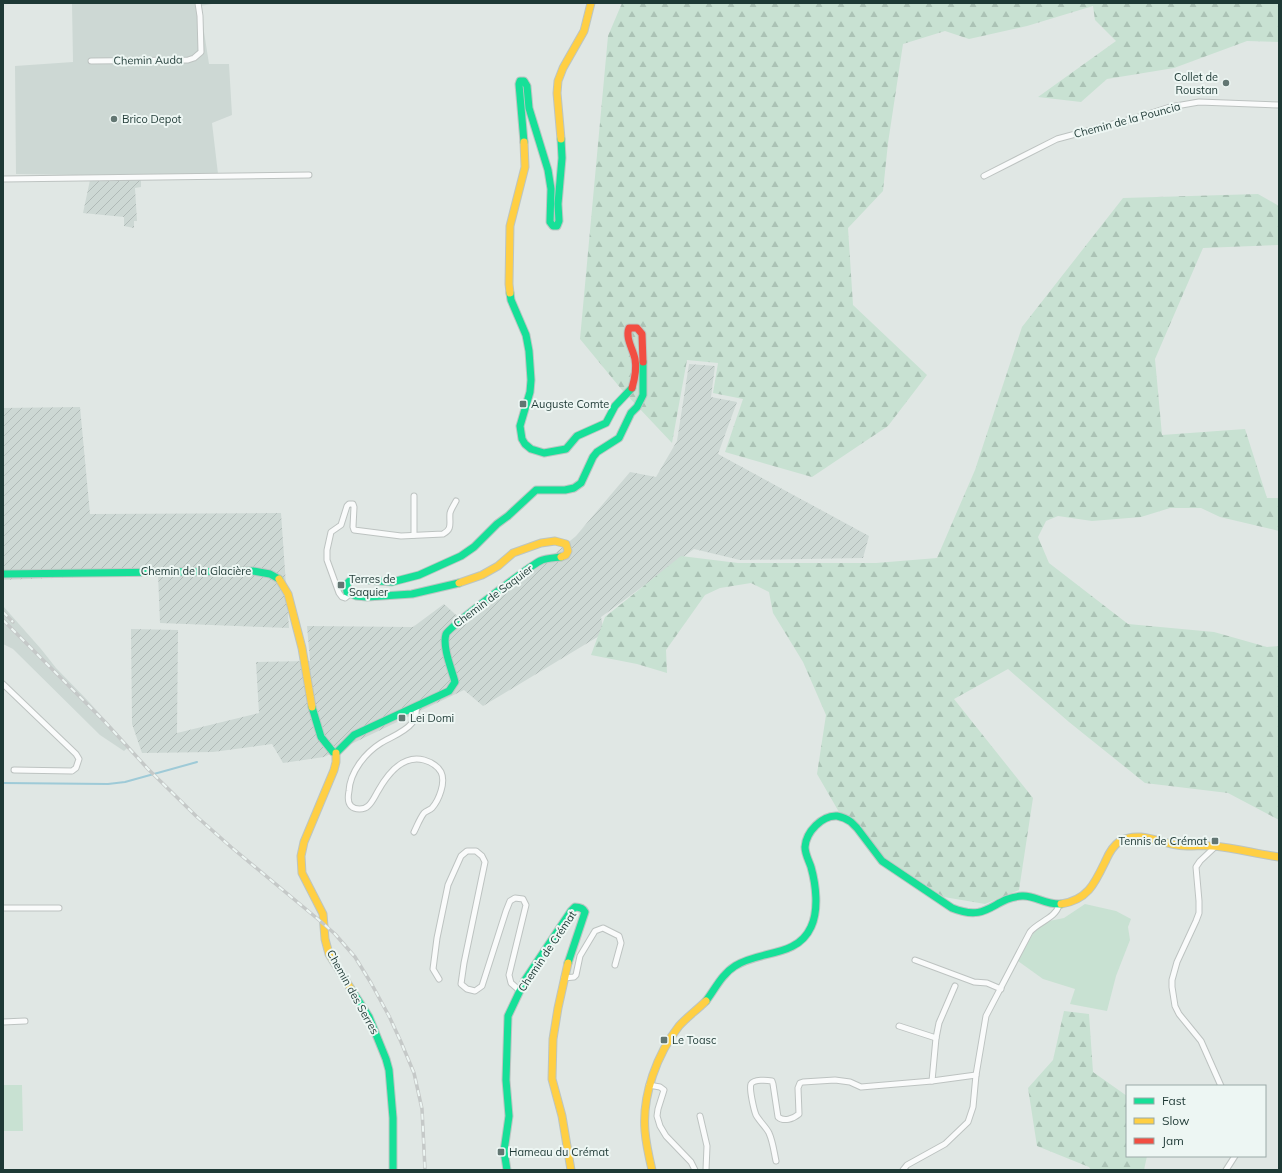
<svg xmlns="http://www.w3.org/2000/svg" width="1282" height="1173" font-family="Mulish,sans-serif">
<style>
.built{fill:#cdd8d4}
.industrial{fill:url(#industrial-furrows)}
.grass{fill:#c8e1d2}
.forest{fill:url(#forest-firs)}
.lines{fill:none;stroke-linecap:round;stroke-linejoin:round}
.stream{stroke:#9ecad7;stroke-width:2}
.street-casing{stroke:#bdc3c1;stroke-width:7}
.fast-casing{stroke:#bcc5c2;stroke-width:9}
.slow-casing{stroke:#bcc5c2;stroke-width:9}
.jam-casing{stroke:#bcc5c2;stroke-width:9}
.street{stroke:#fafbfb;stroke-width:5}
.fast{stroke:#16e098;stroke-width:7}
.slow{stroke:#ffcf43;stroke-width:7}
.jam{stroke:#f24e42;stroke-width:7}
.rail-casing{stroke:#c5c9c8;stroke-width:3.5}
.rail{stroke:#edf6f3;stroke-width:2;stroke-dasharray:6;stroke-linecap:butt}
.poi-dot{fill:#627672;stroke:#edf6f3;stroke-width:1.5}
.labels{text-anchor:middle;stroke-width:4;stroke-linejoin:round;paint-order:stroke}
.street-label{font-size:11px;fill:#1e3935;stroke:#edf6f3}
.poi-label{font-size:11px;fill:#1e3935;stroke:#edf6f3;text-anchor:start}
</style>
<defs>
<pattern id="industrial-furrows" width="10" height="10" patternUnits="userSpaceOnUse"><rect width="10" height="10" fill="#cdd8d4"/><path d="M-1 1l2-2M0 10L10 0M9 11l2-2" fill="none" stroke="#b0bab7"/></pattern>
<pattern id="forest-firs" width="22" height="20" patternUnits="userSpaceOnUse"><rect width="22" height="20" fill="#c8e1d2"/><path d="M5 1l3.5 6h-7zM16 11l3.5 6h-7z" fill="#abc2b5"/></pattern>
</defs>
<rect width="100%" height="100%" fill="#e0e7e4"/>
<!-- built -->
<g class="built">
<polygon points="72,3 218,3 200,6 209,64 229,64 232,115 212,123 218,174 75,175 16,174 15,66 73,62"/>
<polygon points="3,606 41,649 56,668 89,702 129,746 124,751 100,735 13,649 3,644"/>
</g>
<!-- industrial -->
<g class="industrial">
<polygon points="141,179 141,187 135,188 137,221 134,221 134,228 124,226 124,217 83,213 90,180"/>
<polygon points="689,364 715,366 711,397 737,402 718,454 869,536 863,558 740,560 694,549 601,617 604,633 483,706 464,690 324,757 283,763 272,744 213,752 142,753 132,724 131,629 178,630 177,733 259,713 256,662 310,661 307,626 413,627 444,604 466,624 514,587 576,536 630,472 656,477 677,441"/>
<polygon points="80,407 90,514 281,513 289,628 160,623 158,574 3,580 3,408"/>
</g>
<!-- grass -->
<g class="grass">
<polygon points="1085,904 1116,911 1131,919 1128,927 1130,940 1116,976 1107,1011 1070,1004 1075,989 1043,979 1018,961 1032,935 1038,928 1049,921 1064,918"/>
<polygon points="3,1085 22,1085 23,1131 3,1131"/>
</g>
<!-- forest -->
<g class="forest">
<polygon points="622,3 1279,3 1279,42 1247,41 1174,68 1107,79 1081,102 1038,97 1116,41 1095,20 1093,6 1027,26 969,39 945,31 903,44 888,143 883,191 848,228 853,305 927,375 888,426 812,477 725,452 743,399 713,393 718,363 687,360 672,443 622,390 580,339 608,36"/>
<polygon points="1258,194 1279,206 1279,245 1203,248 1155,359 1162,435 1245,429 1267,498 1279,498 1279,531 1220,517 1201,508 1170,508 1141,517 1092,521 1058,516 1046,521 1038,537 1049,563 1128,624 1214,632 1267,647 1279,646 1279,820 1228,793 1145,783 1069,722 1008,669 954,699 1033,798 1019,890 985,904 944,897 882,856 861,826 839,812 817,774 826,715 803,662 773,613 769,592 751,583 720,588 705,595 666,650 667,673 637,664 591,655 605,617 681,556 738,563 876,563 937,558 975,470 1022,327 1123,198"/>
<polygon points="1064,1011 1089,1014 1093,1072 1127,1096 1127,1156 1147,1156 1144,1170 1091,1170 1089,1167 1037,1146 1028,1088 1053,1060"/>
</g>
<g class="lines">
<!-- stream -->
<polyline class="stream" points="3,783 108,784 125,782 197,762"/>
<!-- street casing -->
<g class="street-casing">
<g id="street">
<polyline points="91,61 188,60 194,58 201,52 200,16 198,3"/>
<polyline points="984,176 1057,139 1139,117 1170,107 1199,102 1279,105"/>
<polyline points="3,179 309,175"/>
<polyline points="414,496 414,535"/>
<path d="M350 594 345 598 342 597 339 593 327 560V550L331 532 341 525 347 506 349 504H353L354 507 353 527 354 530 401 536 443 534C453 529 449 523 450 513 451 509 454 505 456 501"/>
<polyline points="3,684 76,754 79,759 76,768 72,771 14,770"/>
<path d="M414 832C417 826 420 818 424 813 426 811 430 810 432 808 439 800 446 782 441 772 437 765 431 762 424 760 402 754 387 775 378 791 375 796 372 803 368 806 364 810 355 810 351 806 347 802 348 796 349 791 350 772 365 753 381 743 391 737 405 732 412 723 416 718 417 713 416 706"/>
<polyline points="1216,846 1200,861 1196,867 1199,901 1199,913 1196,921 1177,962 1172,980 1172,987 1175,1006 1179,1014 1201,1041 1221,1086"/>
<polyline points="3,908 59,908"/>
<polyline points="915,960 974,982 987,983 1001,989"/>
<polyline points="564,978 574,977 576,975 580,956 595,931 603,928 619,936 621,943 615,965"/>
<polyline points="439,979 433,969 437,938 448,885 461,856 467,851 476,851 482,856 485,862 464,963 461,984 467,989 475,991 482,986 506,911 510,901 515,898 523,899 526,905 509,975 511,983 519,990"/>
<polyline points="3,1022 25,1021"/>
<polyline points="899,1026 936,1038"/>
<polyline points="932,1081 936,1038 939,1023 955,986"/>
<polyline points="649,1085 660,1087 664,1090 658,1109 657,1116 660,1126 666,1136 691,1162 695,1170"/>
<polyline points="700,1116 707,1146 706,1170"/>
<path d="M776 1161C774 1152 773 1142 769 1133 766 1127 760 1122 756 1115 754 1110 749 1089 751 1084 754 1079 767 1080 772 1081L773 1084 778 1117C784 1122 793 1119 799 1114L798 1088 800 1083 803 1082 835 1080 850 1082 861 1087 932 1081 976 1075"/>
<path d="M903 1170 907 1165 945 1144 968 1122 973 1107 976 1075 986 1016 1030 932C1038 922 1056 918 1059 905"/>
<polyline points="1226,1170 1235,1156"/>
</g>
</g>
<!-- fast casing -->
<g class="fast-casing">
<g id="fast">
<polyline points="524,142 519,84 520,81 524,81 527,86 529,108 548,170 551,189 550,222 553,226 557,226 559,221 558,204 562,158 561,139"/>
<polyline points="510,293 511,300 526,335 529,351 531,380 530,392 520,426 522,439 525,444 531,449 544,453 566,449 577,436 606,423 615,406 632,388"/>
<polyline points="3,574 253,571 270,574 279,579"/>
<path d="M459 583 412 594 367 597 356 596 347 592C346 585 347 582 353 579L392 582 419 575 461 556 474 547 497 524 508 516 536 490H565L574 488 581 483 593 457 597 452 619 438 631 413 637 407 643 395V362"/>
<polyline points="312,707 321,737 333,752 336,753"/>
<path d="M336 753 354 735 449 691 455 682C452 670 442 647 446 634 448 628 530 566 540 561 546 558 554 558 561 557"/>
<polyline points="351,989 369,1017 386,1059 389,1070 393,1118 393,1170"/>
<path d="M706 1001C715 989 722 974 735 966 759 950 797 958 811 927 819 910 816 885 811 867 809 861 805 854 805 847 806 832 822 815 837 816 843 817 847 819 851 822L857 828 882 861 952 908C989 923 992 898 1022 896 1035 895 1045 905 1061 904"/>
<path d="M507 1170 504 1151 509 1116 506 1080 508 1016 525 980 571 911 575 907C579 907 583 908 585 912L568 963"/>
</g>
</g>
<!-- slow casing -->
<g class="slow-casing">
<g id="slow">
<polyline points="561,139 557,93 558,81 563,68 584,31 591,3"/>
<polyline points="510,293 509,284 510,226 525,167 524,142"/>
<polyline points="279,579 288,594 302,648 312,707"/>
<polyline points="459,583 482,575 498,566 513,553 541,543 555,541 566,544 568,551 566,555 561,557"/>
<polyline points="336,753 336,762 334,770 304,842 301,856 302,873 323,914 325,939 329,954 351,989"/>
<path d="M1061 904C1088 900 1095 883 1106 860 1109 853 1113 846 1120 841 1139 831 1158 842 1177 845 1189 847 1201 845 1213 846 1235 848 1257 854 1279 857"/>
<polyline points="568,963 558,1008 553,1039 552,1079 562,1116 571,1170"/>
<path d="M652 1170C649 1157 646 1144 645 1131 642 1095 657 1054 679 1026 687 1017 697 1010 706 1001"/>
</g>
</g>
<!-- jam casing -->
<g class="jam-casing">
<path id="jam" d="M632 388C635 378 637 369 635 359 633 349 625 338 629 328H637L642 334 643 362"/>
</g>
<!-- street -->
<use href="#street" class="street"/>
<!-- fast -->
<use href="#fast" class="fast"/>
<!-- slow -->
<use href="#slow" class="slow"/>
<!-- jam -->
<use href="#jam" class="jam"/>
<!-- rail casing -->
<g class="rail-casing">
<g id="rail">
<polyline points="3,612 13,622"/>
<polyline points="3,620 105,722 148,769 196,816 231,847 319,920 335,934 355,957 371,983 389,1016 401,1042 414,1073 422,1109 425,1170"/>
</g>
</g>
<!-- rail -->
<use href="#rail" class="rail"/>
</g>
<!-- markers -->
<g class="poi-dot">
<circle cx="1226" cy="83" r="4"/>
<circle cx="114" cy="119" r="4"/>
<rect x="519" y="400" width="8" height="8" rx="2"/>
<rect x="337" y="581" width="8" height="8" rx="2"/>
<rect x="398" y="714" width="8" height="8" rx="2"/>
<rect x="1211" y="837" width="8" height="8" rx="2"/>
<rect x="660" y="1036" width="8" height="8" rx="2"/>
<rect x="497" y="1148" width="8" height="8" rx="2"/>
</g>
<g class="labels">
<!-- street labels -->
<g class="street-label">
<text transform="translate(148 60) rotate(-1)" y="4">Chemin Auda</text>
<text transform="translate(1127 120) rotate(-15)" y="4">Chemin de la Pouncia</text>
<text x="196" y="575">Chemin de la Glacière</text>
<text transform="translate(493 596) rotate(-37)" y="4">Chemin de Saquier</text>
<text transform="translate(547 951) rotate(-56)" y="4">Chemin de Crémat</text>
<text transform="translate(353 992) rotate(61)" y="4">Chemin des Serres</text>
</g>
<!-- poi labels -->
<g class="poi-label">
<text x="1218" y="81" text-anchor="end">Collet de<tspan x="1218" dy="13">Roustan</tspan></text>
<text x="122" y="123">Brico Depot</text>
<text x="531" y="408">Auguste Comte</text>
<text x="349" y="583">Terres de<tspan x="349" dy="13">Saquier</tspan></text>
<text x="410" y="722">Lei Domi</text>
<text x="1207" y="845" text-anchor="end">Tennis de Crémat</text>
<text x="672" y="1044">Le Toasc</text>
<text x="509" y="1156">Hameau du Crémat</text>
</g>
</g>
<!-- border -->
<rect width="1282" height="1173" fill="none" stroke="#1e3935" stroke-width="8"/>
<!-- legend -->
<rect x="1126" y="1085" width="140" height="72" fill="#edf6f3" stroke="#9aaaa7"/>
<rect x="1134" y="1098" width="20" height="6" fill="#16e098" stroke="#9aaaa7"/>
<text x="1162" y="1105" font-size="12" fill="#1e3935">Fast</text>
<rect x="1134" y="1118" width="20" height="6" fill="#ffcf43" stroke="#9aaaa7"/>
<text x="1162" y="1125" font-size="12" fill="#1e3935">Slow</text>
<rect x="1134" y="1138" width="20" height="6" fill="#f24e42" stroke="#9aaaa7"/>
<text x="1162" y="1145" font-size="12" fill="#1e3935">Jam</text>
</svg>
